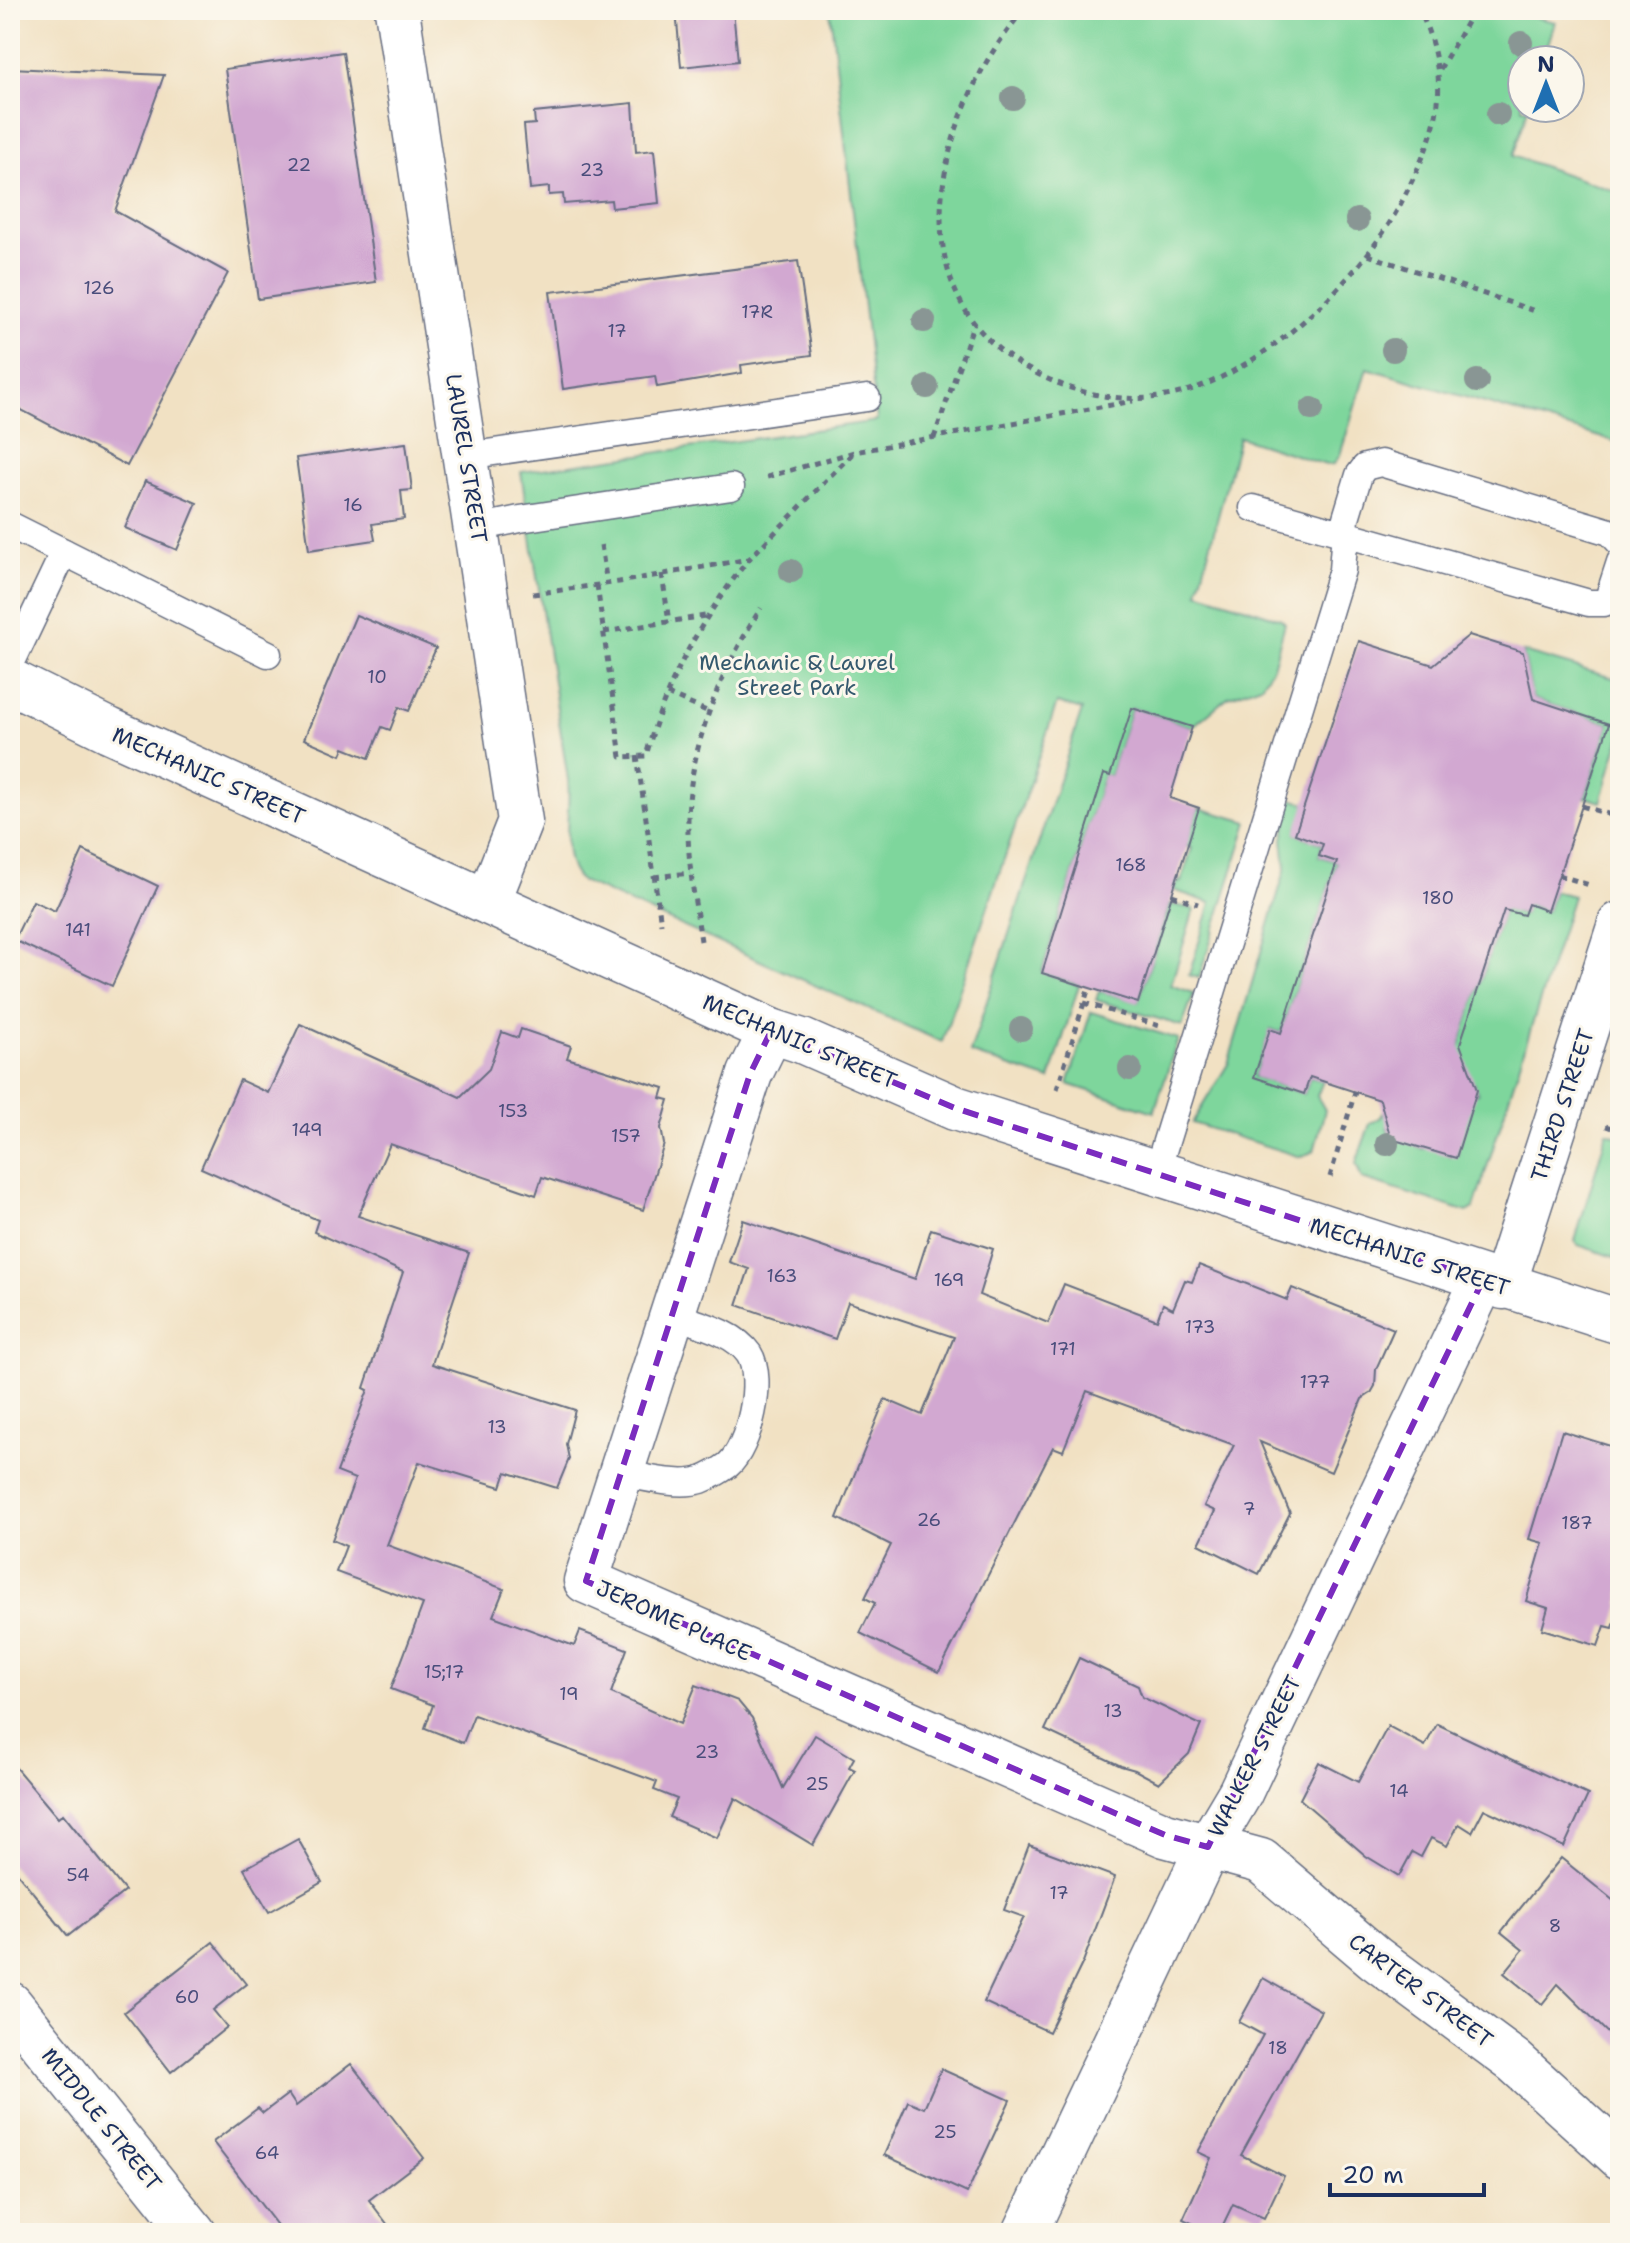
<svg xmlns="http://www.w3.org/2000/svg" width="1630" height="2243" font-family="'Shantell Sans',sans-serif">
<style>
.green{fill:#7ed69c;stroke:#4c827d;stroke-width:2}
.building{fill:#d2a8d1}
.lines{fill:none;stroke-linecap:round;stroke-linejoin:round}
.service-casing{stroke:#666d81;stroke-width:29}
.minor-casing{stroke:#666d81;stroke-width:47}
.secondary-casing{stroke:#666d81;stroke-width:47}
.path{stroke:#666d81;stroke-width:5;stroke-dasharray:6 6;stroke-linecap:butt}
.service{stroke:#fff;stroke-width:26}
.minor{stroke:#fff;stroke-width:44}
.secondary{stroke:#fff;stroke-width:44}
.tree{fill:#899694}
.marked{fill:none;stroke:#7b2cbf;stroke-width:6;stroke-dasharray:16 10;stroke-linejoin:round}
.labels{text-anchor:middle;stroke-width:6;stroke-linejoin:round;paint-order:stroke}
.number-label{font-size:18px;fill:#494d7b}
.street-label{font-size:22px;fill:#1b2f5e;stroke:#fbf7ec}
.park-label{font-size:22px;fill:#34596e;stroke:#fbf7ec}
</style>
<rect width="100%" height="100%" fill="#fbf7ec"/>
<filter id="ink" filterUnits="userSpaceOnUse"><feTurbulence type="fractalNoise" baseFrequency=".0125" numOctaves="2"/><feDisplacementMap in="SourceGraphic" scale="16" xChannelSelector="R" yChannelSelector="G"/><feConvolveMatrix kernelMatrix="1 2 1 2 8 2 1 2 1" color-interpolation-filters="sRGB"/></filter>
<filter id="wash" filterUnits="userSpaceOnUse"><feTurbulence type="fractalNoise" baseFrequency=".006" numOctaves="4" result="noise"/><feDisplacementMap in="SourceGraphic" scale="32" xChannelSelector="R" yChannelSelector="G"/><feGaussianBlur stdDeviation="1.8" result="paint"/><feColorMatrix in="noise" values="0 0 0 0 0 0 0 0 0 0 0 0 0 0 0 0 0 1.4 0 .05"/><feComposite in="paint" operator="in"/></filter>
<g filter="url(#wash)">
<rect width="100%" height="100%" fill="#f1e1c3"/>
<!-- green -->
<g class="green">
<path d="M830 10H1505L1555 22 1543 60H1522V108H1528L1513 156 1620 193V443L1367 368 1340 455 1334 464 1326 465 1239 437 1198 592 1281 619 1285 623 1273 667 1261 685 1228 697 1192 727 1132 708 1110 776 1104 775 1042 972 1079 985 1050 1080 970 1053 1082 710 1057 703 942 1042 581 881C557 861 572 809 568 780L521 472 877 421Z"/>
<polygon points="1523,652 1620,680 1620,737 1601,802 1585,797 1609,724 1533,699"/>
<polygon points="1292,799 1306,804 1296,834 1323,844 1319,856 1337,862 1281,1033 1271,1029 1254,1077 1304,1094 1310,1077 1323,1081 1317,1096 1325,1110 1314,1151 1301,1157 1192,1123 1228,1064 1286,867 1283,839"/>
<polygon points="1199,808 1248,822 1199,978 1189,975 1211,903 1173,890 1177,881 1181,882 1192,848 1186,846"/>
<polygon points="1554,891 1573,896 1474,1208 1467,1212 1362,1179 1356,1163 1370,1124 1381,1117 1388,1103 1397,1124 1387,1127 1390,1138 1406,1133 1415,1146 1424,1149 1426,1140 1444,1145 1449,1156 1458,1152 1452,1138 1465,1098 1478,1093 1474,1083 1447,1084 1504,909 1523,915 1528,904 1547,911"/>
<polygon points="1170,904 1194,909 1171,985 1194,993 1182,1026 1096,1000 1099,991 1138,1002"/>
<polygon points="1091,1012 1178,1039 1154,1112 1068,1084"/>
<polygon points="1607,1132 1620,1137 1620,1259 1578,1245 1575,1241"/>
</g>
<g id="blocks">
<!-- building -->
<g class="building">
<polygon points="676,10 733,10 738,61 681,67"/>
<polygon points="343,52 376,282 258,299 225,69"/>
<polygon points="10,68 164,75 115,211 228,273 127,466 10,404"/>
<polygon points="633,103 636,152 654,150 659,203 612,208 611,200 564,204 563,194 549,195 549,187 530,189 524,125 535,124 534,113"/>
<polygon points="798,261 812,355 741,365 742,373 657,387 655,376 563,389 550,292"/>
<polygon points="406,443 412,490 401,491 404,519 372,524 375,540 309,550 296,458"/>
<polygon points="145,481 197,503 177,550 125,528"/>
<polygon points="356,615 436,648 409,711 399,707 390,730 382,727 369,758 344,748 341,755 304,739"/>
<polygon points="1469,635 1523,652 1533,699 1609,724 1547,911 1528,904 1524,915 1504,910 1460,1044 1477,1090 1456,1158 1391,1139 1380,1100 1310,1077 1304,1094 1254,1077 1270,1029 1281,1033 1337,862 1319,856 1323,844 1295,834 1359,641 1433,665"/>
<polygon points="1132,708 1192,727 1170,798 1199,808 1138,1003 1042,973 1104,774 1110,776"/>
<polygon points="83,850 158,886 112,986 14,940 33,901 55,911"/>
<polygon points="300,1024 460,1097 489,1069 502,1032 518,1038 521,1029 571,1046 567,1058 664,1088 661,1098 669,1100 661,1128 664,1144 643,1210 542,1177 536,1195 390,1144 358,1216 469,1253 432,1364 575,1410 566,1444 569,1459 557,1488 506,1472 501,1487 419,1462 387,1545 504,1589 493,1616 574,1646 580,1631 627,1649 611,1693 680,1724 696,1685 738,1701 752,1718 783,1788 815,1735 854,1758 849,1767 855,1770 813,1845 735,1798 717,1838 669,1817 677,1799 654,1790 657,1782 474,1715 463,1743 425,1728 433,1705 391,1689 423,1604 336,1572 346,1546 332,1540 355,1479 337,1472 368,1390 364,1388 403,1272 314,1232 318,1220 201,1168 240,1080 268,1093"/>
<polygon points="743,1220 915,1279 931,1229 993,1249 979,1295 1048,1323 1064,1284 1157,1320 1163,1304 1173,1309 1185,1280 1192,1282 1199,1265 1287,1300 1292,1288 1394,1329 1376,1369 1375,1386 1371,1393 1362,1399 1331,1472 1260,1442 1290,1513 1259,1574 1199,1544 1215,1511 1204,1506 1234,1445 1087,1391 1063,1451 1053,1447 939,1672 860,1633 875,1603 865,1598 891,1545 837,1518 885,1399 922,1415 954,1337 848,1302 835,1339 737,1305 749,1269 729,1262"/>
<polygon points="1562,1431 1620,1449 1620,1604 1613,1628 1605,1626 1598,1646 1542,1629 1548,1608 1526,1601 1543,1543 1529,1539"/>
<polygon points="1079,1658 1138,1686 1142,1697 1201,1725 1189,1754 1159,1783 1135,1770 1121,1766 1045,1730"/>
<polygon points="1437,1724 1588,1795 1564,1847 1484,1809 1472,1832 1459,1824 1447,1846 1431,1838 1421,1857 1412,1852 1399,1876 1366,1856 1300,1799 1319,1762 1358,1782 1388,1726 1425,1746"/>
<polygon points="10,1761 58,1818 63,1814 125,1891 68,1936 10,1864"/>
<polygon points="298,1839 322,1882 269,1912 244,1869"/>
<polygon points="1029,1845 1115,1877 1083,1962 1049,2032 984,2002 1024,1917 1004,1910"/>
<polygon points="1561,1858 1620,1906 1620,2045 1558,1984 1542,2004 1504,1973 1523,1950 1501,1932"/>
<polygon points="213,1942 246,1984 213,2010 227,2027 171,2072 124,2012"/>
<polygon points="1263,1978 1321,2011 1241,2155 1284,2176 1264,2218 1233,2204 1219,2233 1213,2233 1183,2219 1211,2158 1198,2152 1263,2035 1239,2022"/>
<polygon points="351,2064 424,2158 369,2200 394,2233 283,2233 213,2142 258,2108 263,2113 288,2094 296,2106"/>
<polygon points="941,2069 1010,2100 967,2193 884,2155 908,2101 924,2108"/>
</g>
</g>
</g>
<g filter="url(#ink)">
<use href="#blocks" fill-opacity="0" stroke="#666d81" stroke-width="2"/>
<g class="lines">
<!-- service casing -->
<g class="service-casing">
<g id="service">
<polyline points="466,456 867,398"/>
<polyline points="1253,508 1589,603 1604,603 1608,599 1620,562"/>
<polyline points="10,525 268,654"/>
<polyline points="477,528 520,519 731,487"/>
<polyline points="10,666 64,552"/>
<polyline points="1156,1174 1342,570 1346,518 1359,475 1365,467 1381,463 1610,532 1620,543"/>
<path d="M621 1473C642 1477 679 1487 701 1480 709 1477 721 1470 728 1465 749 1447 765 1379 749 1354 733 1331 697 1324 673 1315"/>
</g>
</g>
<!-- minor casing -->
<g class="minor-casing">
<g id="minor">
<polyline points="397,10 520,821 488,902"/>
<polyline points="771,1031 750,1074 586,1581 1165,1835 1261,1861 1375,1958 1514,2061 1620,2157"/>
<polyline points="1503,1287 1620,924"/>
<polyline points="10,2004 194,2233"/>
<polyline points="1025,2233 1208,1847 1240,1793 1483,1280"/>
</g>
</g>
<!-- secondary casing -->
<g class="secondary-casing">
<polyline id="secondary" points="10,681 109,730 771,1031 802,1041 955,1108 1620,1322"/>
</g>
<!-- path -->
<g class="path">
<path d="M1023 10C1009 29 993 49 982 70 929 168 913 300 1023 366 1062 389 1104 401 1150 398 1244 392 1358 284 1400 205 1438 130 1454 91 1420 10"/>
<polyline points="1440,69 1474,10"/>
<polyline points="1368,255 1535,311"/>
<polyline points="934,438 974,323"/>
<polyline points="767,477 854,452 1133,401"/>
<polyline points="601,545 607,584"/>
<polyline points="662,574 669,622"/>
<path d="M597 585 621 757 646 756C666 681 701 619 749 559"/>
<polyline points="533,594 619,582 749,559 852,454"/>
<polyline points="604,632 705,616"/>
<polyline points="667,694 709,712"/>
<polyline points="637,756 661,924"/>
<polyline points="1582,806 1611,815"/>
<polyline points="1559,875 1589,885"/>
<polyline points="654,877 690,873"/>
<polyline points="1172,895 1198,904"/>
<path d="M701 941C695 901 687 860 688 819 690 743 721 671 761 608"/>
<polyline points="1084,1003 1160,1026"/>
<polyline points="1057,1089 1089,987"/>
<polyline points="1606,1126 1620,1131"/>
<polyline points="1330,1177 1355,1092"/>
</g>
<!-- service -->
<use href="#service" class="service"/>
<!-- minor -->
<use href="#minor" class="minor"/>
<!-- secondary -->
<use href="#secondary" class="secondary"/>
</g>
<!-- trees -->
<g class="tree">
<circle cx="1521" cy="43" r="12"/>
<circle cx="1013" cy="98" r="12"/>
<circle cx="1498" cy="114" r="12"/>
<circle cx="1357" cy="220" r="12"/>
<circle cx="924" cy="321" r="12"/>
<circle cx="1393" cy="350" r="12"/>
<circle cx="1477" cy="381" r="12"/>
<circle cx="927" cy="387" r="12"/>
<circle cx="1312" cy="409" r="12"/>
<circle cx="791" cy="571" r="12"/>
<circle cx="1021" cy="1029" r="12"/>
<circle cx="1130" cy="1069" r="12"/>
<circle cx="1387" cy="1144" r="12"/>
</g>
</g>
<!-- marked area -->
<path class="marked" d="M771 1031 955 1108 1483 1280 1208 1847 1165 1835 586 1581 750 1074Z"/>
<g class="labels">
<!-- number labels -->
<g class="number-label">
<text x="299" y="171">22</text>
<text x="592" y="176">23</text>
<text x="99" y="294">126</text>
<text x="757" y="318">17R</text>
<text x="617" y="337">17</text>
<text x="353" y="511">16</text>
<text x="377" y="683">10</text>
<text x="1131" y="871">168</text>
<text x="1438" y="904">180</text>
<text x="78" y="936">141</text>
<text x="513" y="1117">153</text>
<text x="307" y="1136">149</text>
<text x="626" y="1142">157</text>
<text x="782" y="1282">163</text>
<text x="949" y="1286">169</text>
<text x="1200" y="1333">173</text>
<text x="1063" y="1355">171</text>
<text x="1315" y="1388">177</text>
<text x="497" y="1433">13</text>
<text x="1249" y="1515">7</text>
<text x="929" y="1526">26</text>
<text x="1577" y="1529">187</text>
<text x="444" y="1678">15;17</text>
<text x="569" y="1700">19</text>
<text x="1113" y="1717">13</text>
<text x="707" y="1758">23</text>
<text x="817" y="1790">25</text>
<text x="1399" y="1797">14</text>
<text x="78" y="1881">54</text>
<text x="1059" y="1899">17</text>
<text x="1555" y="1932">8</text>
<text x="187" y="2003">60</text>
<text x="1278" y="2054">18</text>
<text x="945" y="2138">25</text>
<text x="267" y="2159">64</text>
</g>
<!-- street labels -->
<g class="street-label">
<text transform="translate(467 458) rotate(81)" y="8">LAUREL STREET</text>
<text transform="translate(209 775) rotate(24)" y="8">MECHANIC STREET</text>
<text transform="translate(800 1041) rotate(23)" y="8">MECHANIC STREET</text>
<text transform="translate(1562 1105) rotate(-72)" y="8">THIRD STREET</text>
<text transform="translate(1410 1256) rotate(18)" y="8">MECHANIC STREET</text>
<text transform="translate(674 1620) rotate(24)" y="8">JEROME PLACE</text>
<text transform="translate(1254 1756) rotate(-63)" y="8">WALKER STREET</text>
<text transform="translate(1421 1990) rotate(37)" y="8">CARTER STREET</text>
<text transform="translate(102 2119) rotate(51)" y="8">MIDDLE STREET</text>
</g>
<!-- park labels -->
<g class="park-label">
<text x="797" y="670">Mechanic &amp; Laurel<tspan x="797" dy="25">Street Park</tspan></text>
</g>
</g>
<!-- margin -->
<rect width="1630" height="2243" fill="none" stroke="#fbf7ec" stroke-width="40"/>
<!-- north arrow -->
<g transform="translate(1546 84)"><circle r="38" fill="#fbf7ec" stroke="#a1a7b3" stroke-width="2"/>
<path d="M0-6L14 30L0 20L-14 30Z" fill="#1f6fb2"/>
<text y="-12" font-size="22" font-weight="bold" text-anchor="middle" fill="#1b2f5e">N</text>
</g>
<!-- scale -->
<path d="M1330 2183v12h154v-12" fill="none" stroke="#1b2f5e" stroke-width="4"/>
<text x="1342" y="2183" font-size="24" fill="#1b2f5e" stroke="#fbf7ec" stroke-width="6" paint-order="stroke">20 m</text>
</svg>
